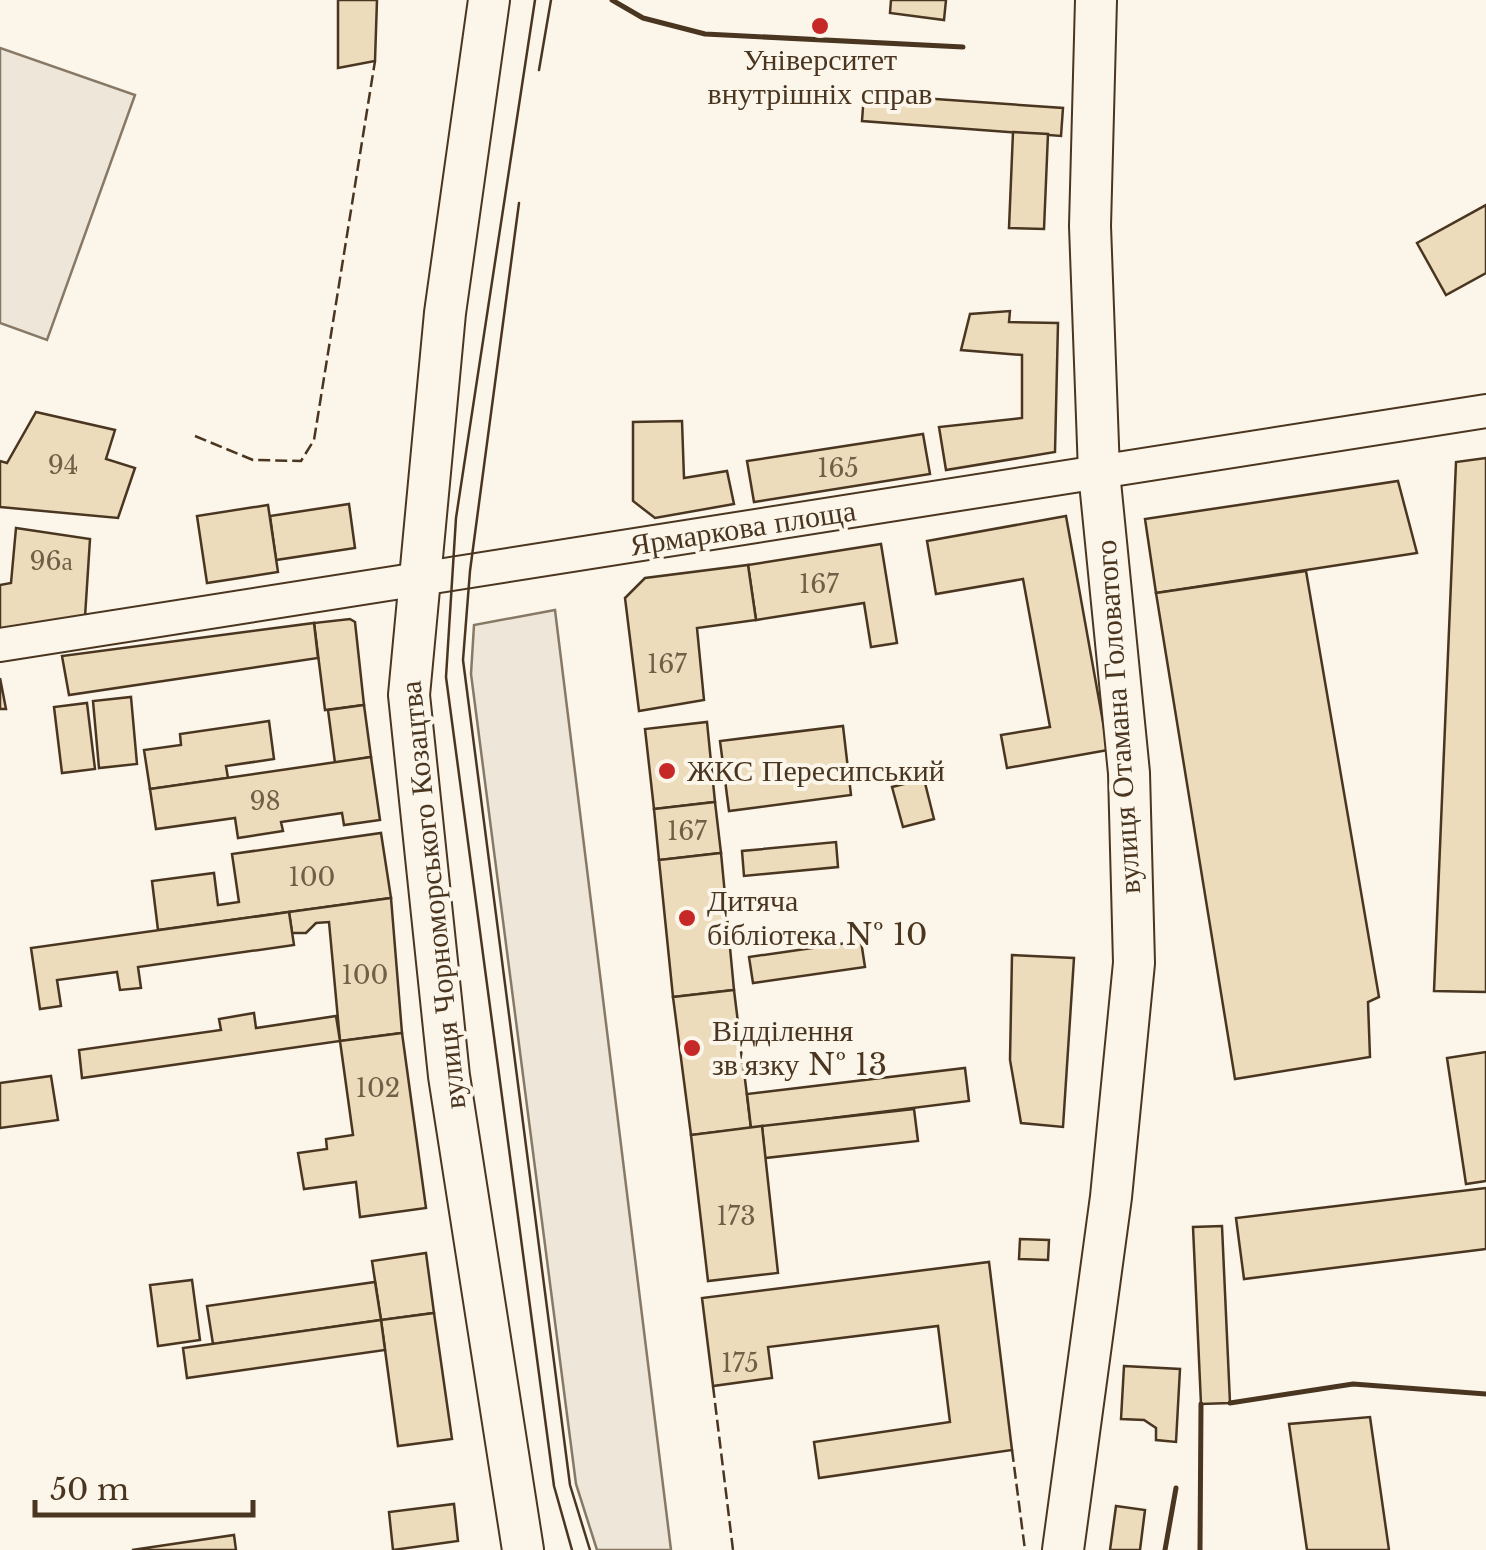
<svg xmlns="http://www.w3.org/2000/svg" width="1486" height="1550" font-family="'Libre Baskerville',serif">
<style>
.green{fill:#ede6d9;stroke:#887966;stroke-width:2.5}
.building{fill:#ecdcbc;stroke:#4a3520;stroke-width:2.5}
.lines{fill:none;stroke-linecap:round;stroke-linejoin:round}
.minor-casing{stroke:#4a3520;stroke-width:36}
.major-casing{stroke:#4a3520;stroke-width:44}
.minor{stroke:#fbf6e9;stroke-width:32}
.major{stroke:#fbf6e9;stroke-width:40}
.tram{stroke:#4a3520;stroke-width:2.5}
.fence{stroke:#4a3520;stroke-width:2.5;stroke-dasharray:12 5;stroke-linecap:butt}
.wall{stroke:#4a3520;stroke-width:5}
.poi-dot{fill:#c62828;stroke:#fbf6e9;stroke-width:4}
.labels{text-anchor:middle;stroke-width:8;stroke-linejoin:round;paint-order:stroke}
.number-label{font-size:25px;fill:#725f47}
.poi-label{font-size:30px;fill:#4a3520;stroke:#fbf6e9;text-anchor:start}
.street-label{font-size:30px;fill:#4a3520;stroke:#fbf6e9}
</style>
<rect width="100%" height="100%" fill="#fbf6e9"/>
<!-- green -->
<g class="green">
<polygon points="0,48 135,95 47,340 0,323"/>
<polygon points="555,610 671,1550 597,1550 576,1484 471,674 474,625"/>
</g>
<!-- building -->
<g class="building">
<polygon points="338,0 377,0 375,61 338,68"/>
<polygon points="891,0 946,0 944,20 890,13"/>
<polygon points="864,94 1063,108 1061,136 862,121"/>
<polygon points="1013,132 1048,134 1044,229 1009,228"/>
<polygon points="1486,205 1486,273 1446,295 1417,243"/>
<polygon points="1010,311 1009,322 1058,323 1055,452 946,470 939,427 1022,418 1022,355 961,350 970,314"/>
<polygon points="36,412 115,430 106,459 135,468 118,518 0,507 0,461 7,463"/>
<polygon points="682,421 684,478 727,471 734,504 655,518 633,501 633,422"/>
<polygon points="923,434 930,474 754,502 747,461"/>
<polygon points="1486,458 1486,992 1434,991 1456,462"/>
<polygon points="1398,481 1417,553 1156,593 1145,519"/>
<polygon points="349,504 355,548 276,560 270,516"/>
<polygon points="268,505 278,572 207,583 197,516"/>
<polygon points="1066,516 1108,750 1007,768 1001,735 1050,727 1023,579 936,594 927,541"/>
<polygon points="16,528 90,539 85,617 0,630 0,585 11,583"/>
<polygon points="881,544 897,643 871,647 864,603 756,620 748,565"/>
<polygon points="748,565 756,620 697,628 704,700 639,711 625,598 645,578"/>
<polygon points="1306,571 1379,997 1368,1002 1370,1057 1235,1079 1156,593"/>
<polygon points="350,619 355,622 364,705 325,710 314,623"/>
<polygon points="314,623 318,658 69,695 62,656"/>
<polygon points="0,678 6,709 0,709"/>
<polygon points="131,697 137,764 99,768 93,701"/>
<polygon points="87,703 95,769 62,773 54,707"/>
<polygon points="364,705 371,757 335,763 328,710"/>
<polygon points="269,721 274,759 226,766 228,778 150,789 144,750 181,745 180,734"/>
<polygon points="707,722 715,802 654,809 645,729"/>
<polygon points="843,726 851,795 729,811 720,741"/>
<polygon points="371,757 380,820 344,825 342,813 281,822 283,831 238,838 235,818 156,829 150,789"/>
<polygon points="924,779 934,819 903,827 892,787"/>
<polygon points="715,802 721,853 659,860 654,809"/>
<polygon points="381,833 391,898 158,930 152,881 214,873 218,905 239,902 232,854"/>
<polygon points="836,842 838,867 744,876 742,851"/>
<polygon points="721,853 734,990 673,997 659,860"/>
<polygon points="391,898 402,1033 340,1041 329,922 316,923 306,933 292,933 289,912"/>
<polygon points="289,912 294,945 138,967 141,988 120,990 117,972 57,980 61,1006 40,1009 31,948"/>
<polygon points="861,941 865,967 753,983 749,957"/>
<polygon points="1012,955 1074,958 1063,1127 1021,1123 1010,1060"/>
<polygon points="734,990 751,1128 691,1135 673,997"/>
<polygon points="254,1013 256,1028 336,1016 340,1041 82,1078 79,1050 221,1030 219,1019"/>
<polygon points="402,1033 426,1208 360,1217 356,1182 304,1189 298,1153 327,1149 326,1139 353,1135 340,1041"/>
<polygon points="1486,1052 1486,1181 1466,1184 1447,1058"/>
<polygon points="965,1068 969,1101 751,1128 747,1094"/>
<polygon points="51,1076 58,1120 0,1128 0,1083"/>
<polygon points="914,1109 918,1141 765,1158 762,1126"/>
<polygon points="762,1126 778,1273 708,1281 691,1135"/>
<polygon points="1486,1188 1486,1249 1244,1279 1236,1218"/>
<polygon points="1222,1226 1230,1403 1201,1404 1193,1227"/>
<polygon points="1020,1239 1049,1240 1048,1260 1019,1259"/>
<polygon points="426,1253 434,1313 381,1320 372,1261"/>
<polygon points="989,1262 1012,1450 819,1478 814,1442 950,1422 938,1326 768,1347 772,1378 713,1386 702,1298"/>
<polygon points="192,1280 200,1340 158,1346 150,1285"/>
<polygon points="375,1282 381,1320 213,1344 207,1306"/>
<polygon points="434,1313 452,1439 398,1446 381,1320"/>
<polygon points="381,1320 385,1350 187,1378 183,1348"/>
<polygon points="1124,1366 1180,1369 1176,1442 1156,1440 1156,1428 1144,1420 1121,1419"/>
<polygon points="1370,1417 1389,1550 1307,1550 1289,1424"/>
<polygon points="454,1504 458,1541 393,1550 389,1512"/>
<polygon points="1116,1506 1145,1510 1140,1550 1110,1550"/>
<polygon points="234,1535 236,1550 132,1550"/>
</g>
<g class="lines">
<!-- minor casing -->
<g class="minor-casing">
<polyline id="minor" points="0,645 1486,411"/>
</g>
<!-- major casing -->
<g class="major-casing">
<g id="major">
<polyline points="489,0 445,313 409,695 449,1076 523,1550"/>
<polyline points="1063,1550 1111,1197 1134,963 1129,773 1099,472 1090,226 1096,0"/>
</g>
</g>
<!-- minor -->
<use href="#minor" class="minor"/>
<!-- major -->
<use href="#major" class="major"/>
<!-- tram -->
<g class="tram">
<polyline points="535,0 456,518 446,677 554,1486 572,1550"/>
<polyline points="539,70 551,0"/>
<polyline points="519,203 470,571 463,660 570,1485 590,1550"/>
</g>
<!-- fence -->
<g class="fence">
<polyline points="195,436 253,460 301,461 314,440 375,61"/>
<polyline points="713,1386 733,1550"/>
<polyline points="1012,1450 1025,1550"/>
</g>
<!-- wall -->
<g class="wall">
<polyline points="612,0 643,18 705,34 963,47"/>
<polyline points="1230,1403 1353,1384 1486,1394"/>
<polyline points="1165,1550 1176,1488"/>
<polyline points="1200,1550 1201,1404"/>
</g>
</g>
<!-- markers -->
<g class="poi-dot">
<circle cx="820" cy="26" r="10"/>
<circle cx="667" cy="771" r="10"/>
<circle cx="687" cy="918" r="10"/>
<circle cx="692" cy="1048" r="10"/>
</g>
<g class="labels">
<!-- number labels -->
<g class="number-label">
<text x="63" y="474">94</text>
<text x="838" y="477">165</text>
<text x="51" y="570">96а</text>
<text x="819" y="593">167</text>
<text x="667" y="673">167</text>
<text x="265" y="810">98</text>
<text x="687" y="840">167</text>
<text x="312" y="886">100</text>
<text x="365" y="984">100</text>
<text x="378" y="1097">102</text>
<text x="736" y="1225">173</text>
<text x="740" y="1372">175</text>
</g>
<!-- poi labels -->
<g class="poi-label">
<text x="820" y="70" text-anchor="middle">Університет<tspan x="820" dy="34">внутрішніх справ</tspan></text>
<text x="687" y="781">ЖКС Пересипський</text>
<text x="707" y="911">Дитяча<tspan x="707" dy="34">бібліотека № 10</tspan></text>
<text x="712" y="1041">Відділення<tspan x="712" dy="34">зв'язку № 13</tspan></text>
</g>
<!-- street labels -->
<g class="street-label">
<text transform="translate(743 528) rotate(-9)" y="10">Ярмаркова площа</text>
<text transform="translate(1118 717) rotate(-94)" y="10">вулиця Отамана Головатого</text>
<text transform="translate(433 895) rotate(-96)" y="10">вулиця Чорноморського Козацтва</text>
</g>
</g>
<!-- scale -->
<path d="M35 1500v15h218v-15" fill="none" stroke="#4a3520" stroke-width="5"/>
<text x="50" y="1500" font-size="30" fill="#4a3520" stroke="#fbf6e9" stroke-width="8" paint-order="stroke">50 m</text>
</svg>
